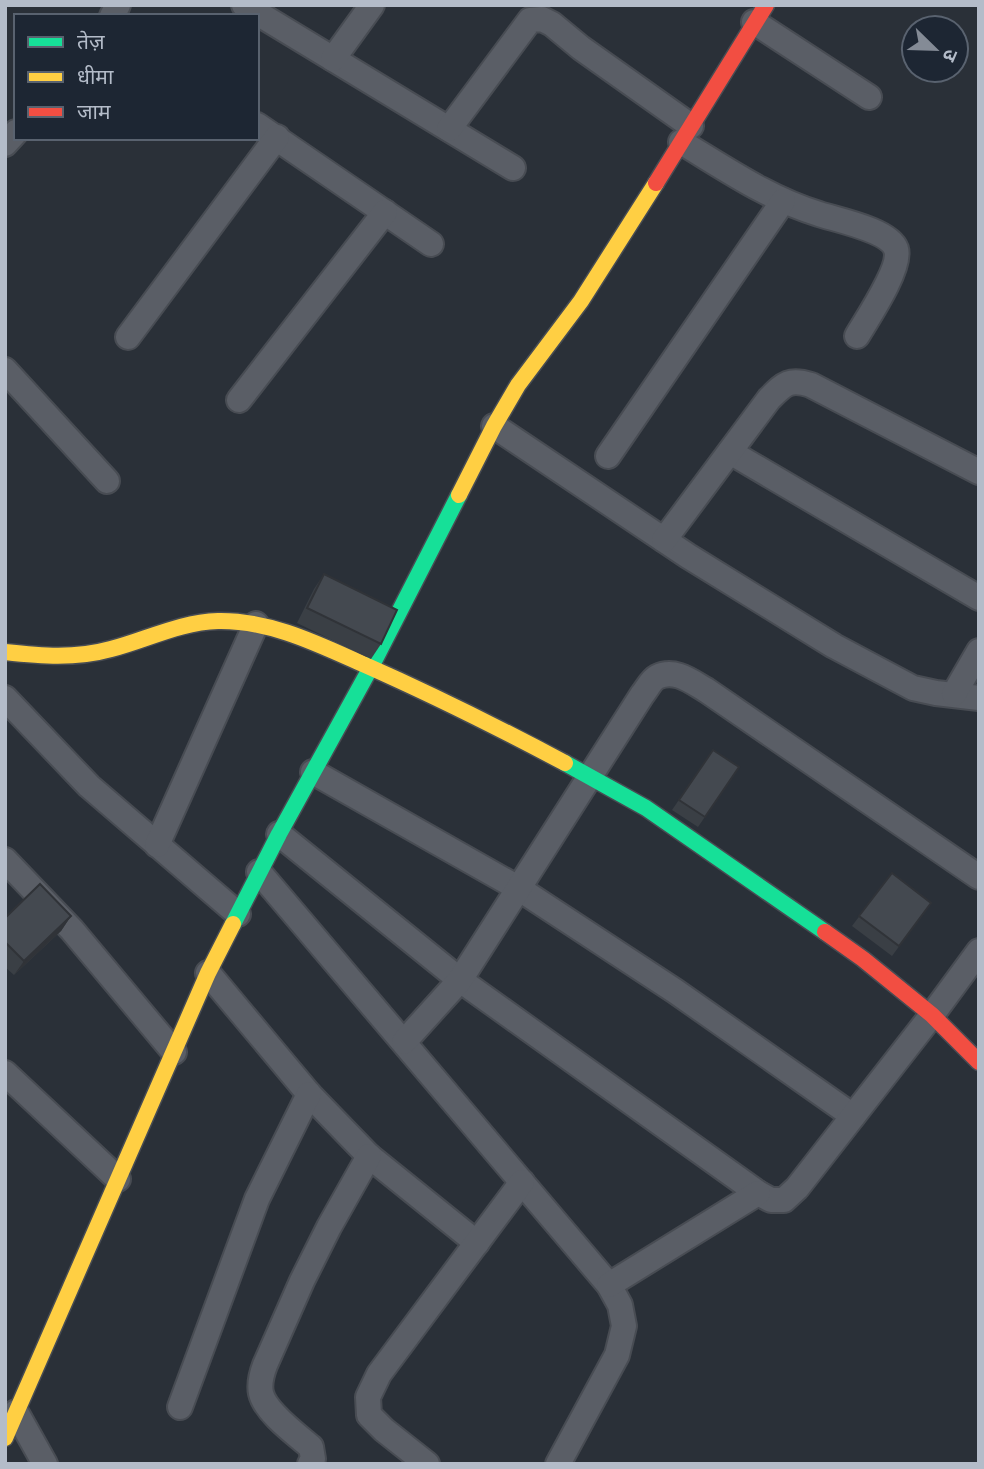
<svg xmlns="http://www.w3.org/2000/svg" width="984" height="1469" font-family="Rubik,'Noto Sans Devanagari',sans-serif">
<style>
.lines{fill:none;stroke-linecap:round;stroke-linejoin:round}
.street-casing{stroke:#484c53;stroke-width:28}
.fast-casing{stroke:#484c53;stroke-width:19}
.slow-casing{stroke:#484c53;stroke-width:19}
.jam-casing{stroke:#484c53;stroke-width:19}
.street{stroke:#5a5e66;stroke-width:24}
.fast{stroke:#16e098;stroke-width:16}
.slow{stroke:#ffcf43;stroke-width:16}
.jam{stroke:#f24e42;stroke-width:16}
.wall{fill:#3a3f45}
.shaded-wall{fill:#303338}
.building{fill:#444950;stroke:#303338;stroke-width:2}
</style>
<rect width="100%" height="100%" fill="#2a3038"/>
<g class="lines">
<!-- street casing -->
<g class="street-casing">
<g id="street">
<polyline points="244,5 513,168"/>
<polyline points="112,16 118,5"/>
<polyline points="754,22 869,97"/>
<polyline points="333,59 372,5"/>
<polyline points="257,125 431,244"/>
<polyline points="449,129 530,20 542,19 552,24 581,48 691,126"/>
<path d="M681 142C726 169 769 199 819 214 837 220 889 230 896 249 902 267 867 319 857 336"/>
<polyline points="5,144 16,132"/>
<polyline points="128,337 277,137"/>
<polyline points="5,370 107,481"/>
<polyline points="239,400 385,212"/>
<polyline points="494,426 688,556 834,646 913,688 936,693 979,698"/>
<polyline points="730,452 979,598"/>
<polyline points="608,456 783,201"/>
<path d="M664 540 769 399C784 384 789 378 811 385L979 472"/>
<polyline points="954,694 979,651"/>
<polyline points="5,698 89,786 238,914"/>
<polyline points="313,772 518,888 675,991 853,1116"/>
<polyline points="279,834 460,980 758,1193 771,1200 784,1200 797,1188 932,1015 979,951"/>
<polyline points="157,845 256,624"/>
<polyline points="5,860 72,930 174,1052"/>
<polyline points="259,872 609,1285 620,1305 624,1326 617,1355 558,1464"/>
<polyline points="208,973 309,1094 369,1156 477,1243"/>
<path d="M404 1042 460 980 642 695C647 689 651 680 657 677 675 668 692 682 706 690L979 877"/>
<polyline points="5,1073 118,1179"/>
<polyline points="609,1285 758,1193"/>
<polyline points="180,1407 257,1199 309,1094"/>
<polyline points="16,1412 45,1464"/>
<path d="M310 1464 313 1459 311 1447C297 1435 265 1412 261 1393 259 1384 262 1373 265 1365L302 1281 329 1227 369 1156"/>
<polyline points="427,1464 384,1430 369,1415 368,1397 379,1374 522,1182"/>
</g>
</g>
<!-- fast casing -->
<g class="fast-casing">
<g id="fast">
<polyline points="565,763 646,808 825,932"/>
<polyline points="233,924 279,834 371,667 459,495"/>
</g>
</g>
<!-- slow casing -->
<g class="slow-casing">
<g id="slow">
<polyline points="459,495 494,426 518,385 581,301 656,183"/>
<path d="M5 652C41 656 75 659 111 649 146 640 180 622 218 621 270 620 318 644 365 665 433 695 499 728 565 763"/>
<polyline points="5,1438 208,973 233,924"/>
</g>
</g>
<!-- jam casing -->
<g class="jam-casing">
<g id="jam">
<polyline points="656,183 766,5"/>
<polyline points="825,932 863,959 932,1015 979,1062"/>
</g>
</g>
<!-- street -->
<use href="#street" class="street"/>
<!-- fast -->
<use href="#fast" class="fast"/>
<!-- slow -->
<use href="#slow" class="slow"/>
<!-- jam -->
<use href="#jam" class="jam"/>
</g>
<!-- wall -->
<g class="wall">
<polygon points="324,574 381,644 371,659 297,623 314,589"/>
<polygon points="713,750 739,767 698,827 672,810"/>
<polygon points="892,873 931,903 892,956 852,926"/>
<polygon points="71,916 61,931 14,975 5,967 5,918"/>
</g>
<!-- shaded-wall -->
<polygon class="shaded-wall" points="71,916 61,931 14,975 24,961"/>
<!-- building -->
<g class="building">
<polygon points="324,574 397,610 381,644 307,608"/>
<polygon points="713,750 739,767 705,817 679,800"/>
<polygon points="892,873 931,903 899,946 859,916"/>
<polygon points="40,884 71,916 24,961 5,942 5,918"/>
</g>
<!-- border -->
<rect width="984" height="1469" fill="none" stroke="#b4bcc9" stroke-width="14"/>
<!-- legend -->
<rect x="14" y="14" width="245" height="126" fill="#1d2633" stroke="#59626f" stroke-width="2"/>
<rect x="28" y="37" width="35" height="10" fill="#16e098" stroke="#59626f" stroke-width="2"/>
<text x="77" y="49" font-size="21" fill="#b4bcc9">तेज़</text>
<rect x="28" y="72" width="35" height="10" fill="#ffcf43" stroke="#59626f" stroke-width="2"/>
<text x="77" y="84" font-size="21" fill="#b4bcc9">धीमा</text>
<rect x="28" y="107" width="35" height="10" fill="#f24e42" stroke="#59626f" stroke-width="2"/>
<text x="77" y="119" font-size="21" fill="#b4bcc9">जाम</text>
<!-- north arrow -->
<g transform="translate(935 49) rotate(113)"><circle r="33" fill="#1d2633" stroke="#59626f" stroke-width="2"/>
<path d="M0-5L12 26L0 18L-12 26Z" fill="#848b96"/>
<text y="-10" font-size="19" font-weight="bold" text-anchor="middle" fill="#b4bcc9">उ</text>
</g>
</svg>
